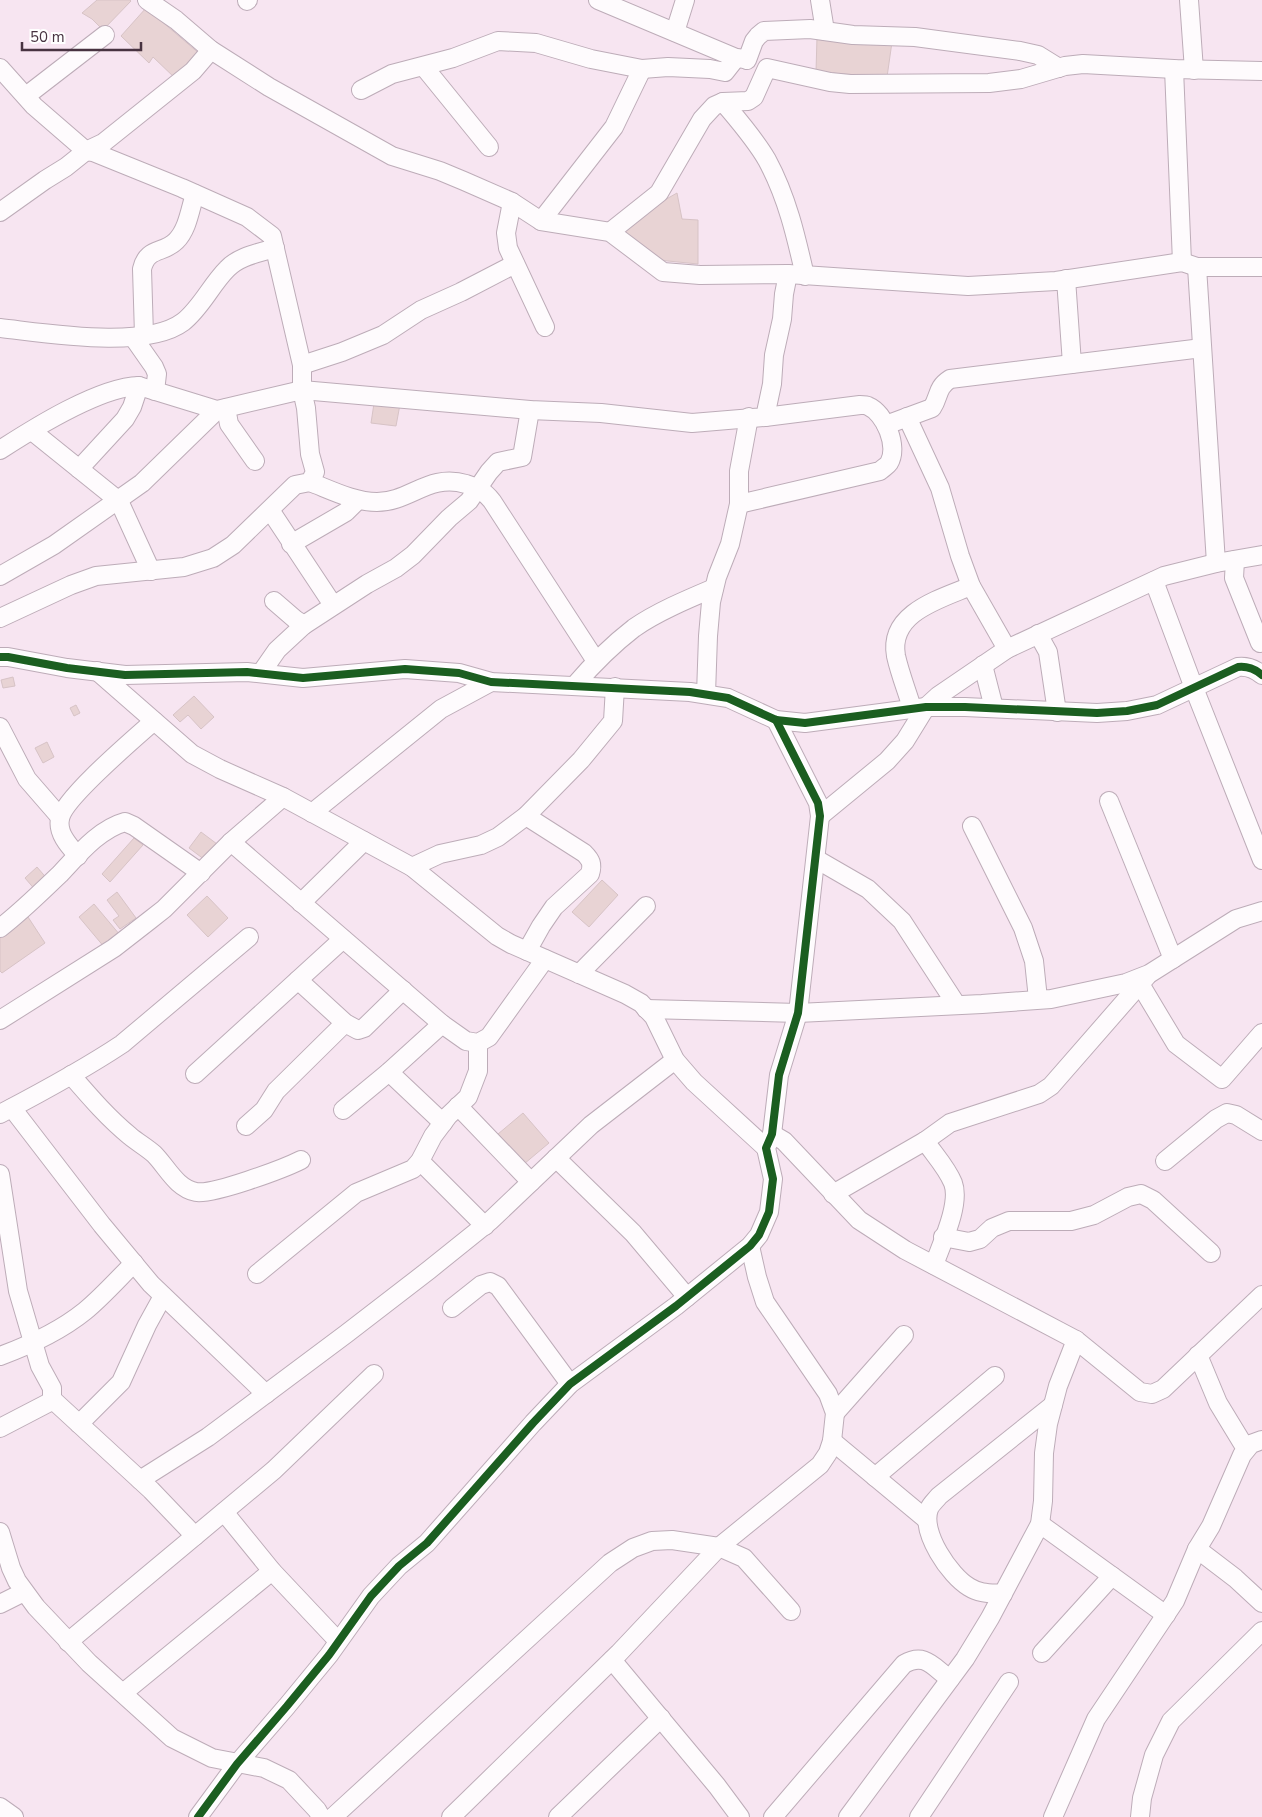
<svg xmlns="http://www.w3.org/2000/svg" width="1262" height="1817" font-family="'Nunito Sans',sans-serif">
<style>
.building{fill:#e8d3d4;stroke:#d7c3c6}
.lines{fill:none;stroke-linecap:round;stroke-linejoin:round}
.minor-casing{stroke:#bdacb8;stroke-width:20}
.minor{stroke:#fefbfd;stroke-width:18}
.cycleway-casing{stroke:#fff;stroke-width:11}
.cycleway{stroke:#1b5e20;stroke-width:8}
</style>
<rect width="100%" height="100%" fill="#f7e5f1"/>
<!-- building -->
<g class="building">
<polygon points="97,0 130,0 131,1 103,30 92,19 82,13"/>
<polygon points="146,8 201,55 176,79 153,57 149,63 121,36"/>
<polygon points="817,37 892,42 887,77 816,72"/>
<polygon points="677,193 682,219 698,220 698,264 658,260 625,233 621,228 624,223"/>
<polygon points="375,397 401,399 396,426 371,423"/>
<polygon points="13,677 15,686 3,688 1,680"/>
<polygon points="194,696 214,717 201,729 188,715 180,722 173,715"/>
<polygon points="76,705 80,713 74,716 70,708"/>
<polygon points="47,742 54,757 43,763 35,748"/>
<polygon points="201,832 217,844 205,860 189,848"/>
<polygon points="134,838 143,845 110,882 102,874"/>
<polygon points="37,867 49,881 37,892 25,878"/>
<polygon points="602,880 618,895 589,927 572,912"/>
<polygon points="117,892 136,918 120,929 113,920 119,916 107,900"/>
<polygon points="207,896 228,918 208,937 187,915"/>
<polygon points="94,904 120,935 105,948 79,917"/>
<polygon points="28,917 45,943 2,973 0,971 0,936"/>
<polygon points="523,1113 549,1143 524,1164 498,1134"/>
</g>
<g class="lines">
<!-- minor casing -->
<g class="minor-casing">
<g id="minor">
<polyline points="147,0 176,20 211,50 269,87 392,156 440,171 464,181 512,202 541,221 610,232 663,272 700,275 788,274 968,286 1056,281 1182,262 1197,267 1262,267"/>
<polyline points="598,0 736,58 746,59"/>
<polyline points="820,0 825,31"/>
<polyline points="1189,0 1194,70"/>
<polyline points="247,1 248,0"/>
<polyline points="675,32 685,0"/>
<polyline points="747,60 754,41 758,36 764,31 810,29 853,35 915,37 1020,51 1038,55 1059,68"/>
<polyline points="424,67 489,147"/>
<polyline points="0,68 34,106 86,151 93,152 182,188 247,217 272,236 302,365 302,390 306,408 310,454 315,472 310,482 295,485 233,545 213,558 184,567 96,576 71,585 0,618"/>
<polyline points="1174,69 1182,262"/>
<polyline points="361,90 392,74 453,58 498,41 536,43 591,59 642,69 668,67 710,69 725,72 736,58"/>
<polyline points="26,96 105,35"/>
<path d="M723 102C738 120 755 139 767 160 787 197 796 236 805 276"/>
<polyline points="512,202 506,233 508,248 545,327"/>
<polyline points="0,212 45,180 66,167 86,151 103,143 193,71 211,50"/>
<polyline points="541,221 614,127 642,69"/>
<polyline points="610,232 659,193 702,119 714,106 723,102 748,101 754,97 767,68 830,82 850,84 989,83 1021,79 1065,66 1083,64 1174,69 1262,71"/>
<polyline points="1197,267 1216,563"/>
<polyline points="1066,279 1072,364"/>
<path d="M0 328C46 333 146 350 183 322 201 308 211 285 227 269 239 256 259 253 275 248"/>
<path d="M144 335 142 269C147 247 163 254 176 241 188 229 190 209 195 194"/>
<polyline points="133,337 154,367 157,374 155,391"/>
<polyline points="302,365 342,352 383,335 421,310 461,292 515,264"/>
<polyline points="226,408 229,424 255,461"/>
<polyline points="907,417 940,488 960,556 971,586 1007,649"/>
<path d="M886 425 932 408C940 396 936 388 950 379L1202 348"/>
<polyline points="32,431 119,501 151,571"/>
<path d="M0 450C34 428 99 387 139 386L217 410 302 390 530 410 601 413 692 423 765 417 772 384 774 355 782 319 784 294 788 274"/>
<polyline points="79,469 125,419 132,407 139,386"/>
<path d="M310 482C331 490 354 502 377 502 410 502 429 473 466 484 478 488 484 491 492 501L596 661"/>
<path d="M739 504 880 471C883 468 887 466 889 463 899 447 885 413 868 406 866 405 863 405 860 405L765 417"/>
<polyline points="270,510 333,605"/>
<polyline points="291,544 346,512 358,500"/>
<polyline points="1235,560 1234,578 1260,643"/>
<polyline points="0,576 54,545 142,483 217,410"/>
<polyline points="1154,581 1194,688 1262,860"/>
<polyline points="274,601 296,620 304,625 367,584 396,568 413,555 449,518 469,501 489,472 498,462 522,457 530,410"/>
<polyline points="1038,634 1048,652 1057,712"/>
<path d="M0 657H8L67 668 125 675 247 672 303 678 405 669 459 673 491 682 690 692 728 698 776 720 805 723 926 707H965L1097 713 1127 711 1157 705 1238 667C1247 666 1255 669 1262 675"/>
<polyline points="983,665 994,708"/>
<polyline points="97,671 192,754 220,769 283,797 412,867 497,936 511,944 625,994 641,1003 654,1017 675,1060 694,1082 766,1148"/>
<polyline points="261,673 277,650 304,625"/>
<path d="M575 685C593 664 612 645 634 628 657 612 688 599 714 588"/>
<polyline points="706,694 708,636 711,602 717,577 730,544 739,504 739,471 749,417"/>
<path d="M912 708C907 691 900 674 896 656 888 613 940 599 971 586"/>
<polyline points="0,727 27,779 60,817"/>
<polyline points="1109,801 1173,959"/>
<polyline points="312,813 441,709 491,682"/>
<path d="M526 816 584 853C591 860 593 864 590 874L554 907 541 926 527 951"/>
<polyline points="820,816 887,761 905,741 926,707 938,696 1007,649 1164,576 1216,563 1262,555"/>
<polyline points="972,826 1023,928 1034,961 1038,999"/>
<polyline points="231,842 442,1024 466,1041 478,1043 489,1037 545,959"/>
<path d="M78 856C69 846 57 833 60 819 63 799 136 737 154 721"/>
<polyline points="816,859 868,889 902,921 956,1004"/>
<polyline points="412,867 440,854 481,845 498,837 526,816 581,760 613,721 615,687"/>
<polyline points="301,903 364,841"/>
<path d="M0 928C21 912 40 893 60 874 78 855 99 829 125 822L134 826 201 873"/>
<polyline points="579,974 646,906"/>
<polyline points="298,980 345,1023 358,1030 364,1028 403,990"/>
<polyline points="1140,984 1176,1044 1222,1079 1262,1033"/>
<polyline points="646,1009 798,1013 982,1004 1051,999 1126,983 1149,974 1236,919 1262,911"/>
<polyline points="0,1020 114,948 150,920 164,909 231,842 283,797"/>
<polyline points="389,1072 443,1123"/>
<polyline points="195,1074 343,939"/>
<path d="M71 1075C90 1097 108 1118 130 1136 137 1142 146 1147 154 1154 167 1167 176 1188 196 1192 213 1195 283 1169 301 1160"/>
<polyline points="458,1106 531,1182"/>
<polyline points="12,1108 102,1225 151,1284 266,1394"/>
<polyline points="343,1110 389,1072 442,1024"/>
<path d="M0 1114C42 1092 83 1070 122 1044L249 937"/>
<polyline points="246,1126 264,1110 276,1091 345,1023"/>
<polyline points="772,1134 784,1141 859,1220 905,1250 1076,1340 1140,1392 1152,1394 1163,1389 1262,1295"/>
<path d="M925 1141C934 1154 947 1168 953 1183 961 1204 941 1245 934 1265"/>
<polyline points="556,1158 633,1233 687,1297"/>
<polyline points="420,1161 485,1226"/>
<polyline points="1165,1161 1216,1119 1227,1113 1236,1115 1262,1131"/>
<polyline points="0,1174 18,1291 40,1366 52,1388 52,1399 48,1403 0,1428"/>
<polyline points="833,1194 925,1141 950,1123 1039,1094 1051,1086 1147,976"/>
<polyline points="943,1237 969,1242 980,1239 992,1228 1009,1221 1071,1221 1094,1215 1128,1197 1141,1194 1153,1200 1211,1253"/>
<polyline points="257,1274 356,1193 413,1169 420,1161 433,1136 448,1116 468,1097 478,1071 478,1043"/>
<polyline points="452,1308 481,1285 490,1282 498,1286 570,1384"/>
<polyline points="1198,1355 1218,1403 1246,1449"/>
<path d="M0 1356C30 1345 59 1332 85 1311 102 1297 118 1279 134 1263"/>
<polyline points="52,1399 151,1490 195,1536"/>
<polyline points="835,1413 904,1335"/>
<polyline points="79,1424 121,1382 147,1325 163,1296"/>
<polyline points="832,1441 927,1520"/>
<polyline points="875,1477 995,1376"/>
<polyline points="140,1480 208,1437 346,1334 429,1270 490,1221 591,1125 675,1060"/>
<polyline points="224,1512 272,1571 338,1641"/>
<polyline points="1040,1524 1166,1615"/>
<polyline points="0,1532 11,1568 17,1581 36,1607 89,1663 172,1738 212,1758 264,1768 289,1780 317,1810 321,1817"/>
<polyline points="1197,1549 1235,1578 1262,1603"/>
<path d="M1003 1594C991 1593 980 1594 969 1587 950 1576 920 1532 929 1509 931 1504 936 1500 939 1496L1053 1405"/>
<polyline points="0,1604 24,1592"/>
<polyline points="68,1642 274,1470 374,1374"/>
<polyline points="1042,1653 1112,1576"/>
<polyline points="612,1660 717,1786 740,1817"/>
<polyline points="123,1693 272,1571"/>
<polyline points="0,1807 14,1817"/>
<polyline points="198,1817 237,1764 287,1706 329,1655 371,1596 399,1566 427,1543 533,1423 570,1384 676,1306 750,1246 759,1235 769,1212 773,1179 766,1148 772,1134 779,1075 798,1013 820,816 818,803 776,720"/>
<polyline points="333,1817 610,1563 633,1548 652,1541 672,1540 719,1547 744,1558 791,1611"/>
<polyline points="451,1817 619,1653 719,1547 820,1465 828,1453 832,1441 835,1413 828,1394 765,1302 757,1277 750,1246"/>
<polyline points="558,1817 661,1718"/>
<path d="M773 1817 904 1664C925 1652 933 1667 950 1679"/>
<polyline points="848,1817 965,1659 990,1618 1040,1524 1043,1501 1044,1453 1048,1424 1058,1386 1076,1340"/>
<polyline points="919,1817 1009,1682"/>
<polyline points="1053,1817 1096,1719 1175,1601 1197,1549 1211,1526 1242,1455 1251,1444 1262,1440"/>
<polyline points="1140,1817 1142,1798 1154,1755 1171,1721 1262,1631"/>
</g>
</g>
<!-- minor -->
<use href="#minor" class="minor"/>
<!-- cycleway casing -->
<g class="cycleway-casing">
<g id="cycleway">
<path d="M0 657H8L67 668 125 675 247 672 303 678 405 669 459 673 491 682 690 692 728 698 776 720 805 723 926 707H965L1097 713 1127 711 1157 705 1238 667C1247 666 1255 669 1262 675"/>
<polyline points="198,1817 237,1764 287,1706 329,1655 371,1596 399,1566 427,1543 533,1423 570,1384 676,1306 750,1246 759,1235 769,1212 773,1179 766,1148 772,1134 779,1075 798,1013 820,816 818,803 776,720"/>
</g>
</g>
<!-- cycleway -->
<use href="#cycleway" class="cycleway"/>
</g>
<!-- scale -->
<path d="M22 42v8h119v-8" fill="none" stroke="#483341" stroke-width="2.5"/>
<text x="30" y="42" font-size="15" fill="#483341" stroke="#ffffff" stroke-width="4" paint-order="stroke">50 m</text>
</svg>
